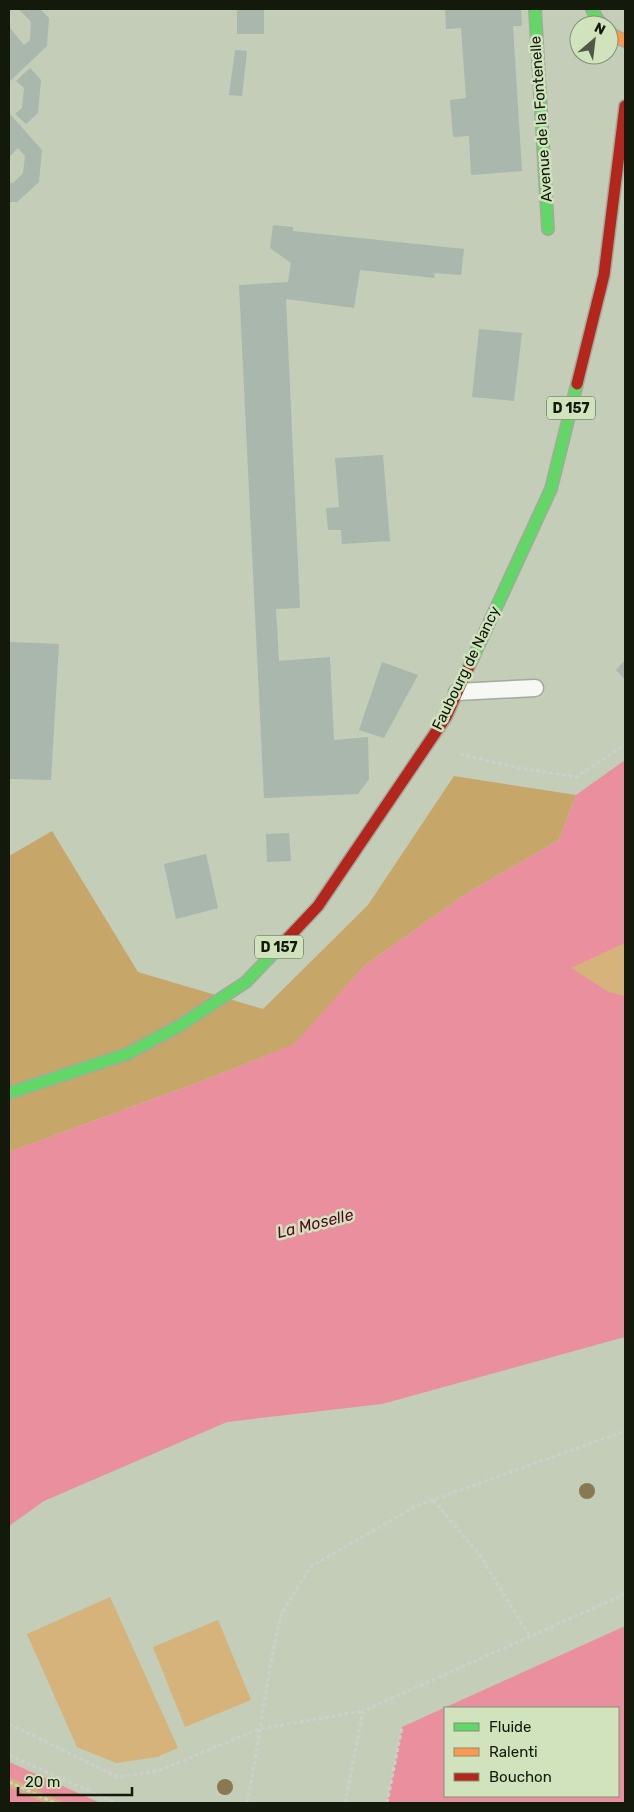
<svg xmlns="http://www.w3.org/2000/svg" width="634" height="1812" font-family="Rubik,sans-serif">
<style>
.green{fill:#d5b37a}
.forest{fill:#c7a66a}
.water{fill:#ea8f9d;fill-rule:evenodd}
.building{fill:#a9b7ad}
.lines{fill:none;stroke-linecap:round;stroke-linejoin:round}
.lane-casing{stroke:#a2aa99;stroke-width:19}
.fast-casing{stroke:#a2aa99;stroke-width:14}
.slow-casing{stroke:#a2aa99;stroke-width:14}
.jam-casing{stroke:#a2aa99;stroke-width:14}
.path{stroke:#cdd0ca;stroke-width:3;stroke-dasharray:4 2.5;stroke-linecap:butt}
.lane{stroke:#f6f8f4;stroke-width:16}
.fast{stroke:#63d668;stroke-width:11}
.slow{stroke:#ff974d;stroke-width:11}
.jam{stroke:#b3261e;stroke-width:11}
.tree{fill:#887953}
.labels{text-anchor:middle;stroke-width:5;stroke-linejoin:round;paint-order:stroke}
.shield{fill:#d0e3bd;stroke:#4c5640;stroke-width:1}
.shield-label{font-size:14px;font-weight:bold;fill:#13190b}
.street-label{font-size:15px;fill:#13190b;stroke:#d0e3bd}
.water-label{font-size:16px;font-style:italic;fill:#5c0523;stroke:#d0e3bd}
</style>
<rect width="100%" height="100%" fill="#c3cdb8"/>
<!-- green -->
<g class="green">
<polygon points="625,943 625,996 609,992 570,968"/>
<polygon points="110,1597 178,1748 157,1757 116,1763 77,1747 27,1634"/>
<polygon points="218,1620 251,1700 185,1727 153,1647"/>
<polygon points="9,1762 100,1803 9,1803"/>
</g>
<!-- forest -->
<polygon class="forest" points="454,776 576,795 559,840 467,893 364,966 295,1044 210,1078 9,1152 9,856 52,831 138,972 263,1009 368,905"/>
<!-- water -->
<g class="water">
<polygon points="625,760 625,943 571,968 609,992 625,996 625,1337 382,1404 227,1422 44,1501 9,1526 9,1152 210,1078 294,1044 364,966 467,893 559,840 576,795"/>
<path d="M625 1626V1803H387L402 1727ZM445 1708H618V1796H445Z"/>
<polygon points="9,1762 100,1803 65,1803 9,1777"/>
<polygon points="9,1787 45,1803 9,1803"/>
</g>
<!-- building -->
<g class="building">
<polygon points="16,9 40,9 49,18 47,46 9,82 9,60 11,58 9,56 9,27 24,45 30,40 31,22 21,11"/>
<rect x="237" y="9" width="27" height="25"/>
<polygon points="445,9 521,9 522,26 513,26 522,171 471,175 469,136 453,137 450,100 466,98 461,28 446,29"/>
<polygon points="235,50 247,51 242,96 229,95"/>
<polygon points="30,68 41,80 38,113 26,124 15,114 22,108 24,88 16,81"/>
<polygon points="9,113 42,150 39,182 17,202 9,202 9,182 13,183 23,173 25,156 18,148 9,157"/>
<polygon points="273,225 293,227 293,231 464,249 461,275 434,273 435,278 360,270 354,308 286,299 300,608 276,609 279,661 330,657 334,740 368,737 369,779 358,794 264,798 239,285 288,282 291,263 270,248"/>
<polygon points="479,329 522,333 514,401 472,397"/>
<polygon points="383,455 390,541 342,544 341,530 328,530 326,508 339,507 335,458"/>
<polygon points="9,642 59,644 51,780 9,779"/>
<polygon points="625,660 625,680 616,670"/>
<polygon points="382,662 418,675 384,738 359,730"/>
<polygon points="289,833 291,861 267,862 266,834"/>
<polygon points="206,854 218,908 176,919 164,864"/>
</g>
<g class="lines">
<!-- lane casing -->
<g class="lane-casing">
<polyline id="lane" points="457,692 535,688"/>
</g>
<!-- fast casing -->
<g class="fast-casing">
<g id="fast">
<polyline points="535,9 548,229"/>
<polyline points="592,9 597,19 603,25"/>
<polyline points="471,662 551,489 577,384"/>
<polyline points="9,1093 127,1054 179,1026 246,982 287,939"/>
</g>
</g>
<!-- slow casing -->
<g class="slow-casing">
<polyline id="slow" points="609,31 613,35 625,41"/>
</g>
<!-- jam casing -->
<g class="jam-casing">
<g id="jam">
<polyline points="577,384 604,275 625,106"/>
<polyline points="287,939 318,906 446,717 471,662"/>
</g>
</g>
<!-- path -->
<g class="path">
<polyline points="460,754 519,768 576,777 625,745"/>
<polyline points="433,1500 479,1554 530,1637"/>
<polyline points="9,1724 118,1777 158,1771 259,1729 363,1711"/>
<polyline points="9,1755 116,1803"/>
<polyline points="9,1782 55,1803"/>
<polyline points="247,1803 255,1761 271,1661 281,1615 310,1567 416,1506 625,1431"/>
<polyline points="345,1803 363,1711 625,1594"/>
<polyline points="387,1803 402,1727"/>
</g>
<!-- lane -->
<use href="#lane" class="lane"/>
<!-- fast -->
<use href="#fast" class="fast"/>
<!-- slow -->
<use href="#slow" class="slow"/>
<!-- jam -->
<use href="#jam" class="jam"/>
</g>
<!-- trees -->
<g class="tree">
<circle cx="587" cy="1491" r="8"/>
<circle cx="225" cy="1787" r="8"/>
</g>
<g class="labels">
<!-- shield labels -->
<g class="shield">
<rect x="547" y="396.5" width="48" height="23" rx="4"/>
<rect x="255" y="935.5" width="48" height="23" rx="4"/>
</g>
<g class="shield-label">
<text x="571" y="413">D 157</text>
<text x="279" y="952">D 157</text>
</g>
<!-- street labels -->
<g class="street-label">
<text transform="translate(541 119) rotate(-94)" y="5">Avenue de la Fontenelle</text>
<text transform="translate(466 668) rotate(-64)" y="5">Faubourg de Nancy</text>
</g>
<!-- water labels -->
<g class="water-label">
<text transform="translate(315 1223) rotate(-14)" y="6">La Moselle</text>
</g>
</g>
<!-- border -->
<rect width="634" height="1812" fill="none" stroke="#13190b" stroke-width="20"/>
<!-- legend -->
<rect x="444" y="1707" width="175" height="90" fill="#d0e3bd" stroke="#849276"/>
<rect x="454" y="1723" width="25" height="8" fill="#63d668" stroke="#849276"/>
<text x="489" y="1732" font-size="15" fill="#13190b">Fluide</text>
<rect x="454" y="1748" width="25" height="8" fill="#ff974d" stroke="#849276"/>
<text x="489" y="1757" font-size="15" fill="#13190b">Ralenti</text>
<rect x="454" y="1773" width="25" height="8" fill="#b3261e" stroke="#849276"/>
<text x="489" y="1782" font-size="15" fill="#13190b">Bouchon</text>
<!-- north arrow -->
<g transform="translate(594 40) rotate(28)"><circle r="24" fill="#d0e3bd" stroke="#849276"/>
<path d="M0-4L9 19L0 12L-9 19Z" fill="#515848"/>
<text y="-8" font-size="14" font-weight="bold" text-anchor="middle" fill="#13190b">N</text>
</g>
<!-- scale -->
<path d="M18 1787v8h114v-8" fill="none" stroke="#13190b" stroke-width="2.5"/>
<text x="25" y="1787" font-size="15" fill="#13190b" stroke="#d0e3bd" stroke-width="4" paint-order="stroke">20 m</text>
</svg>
